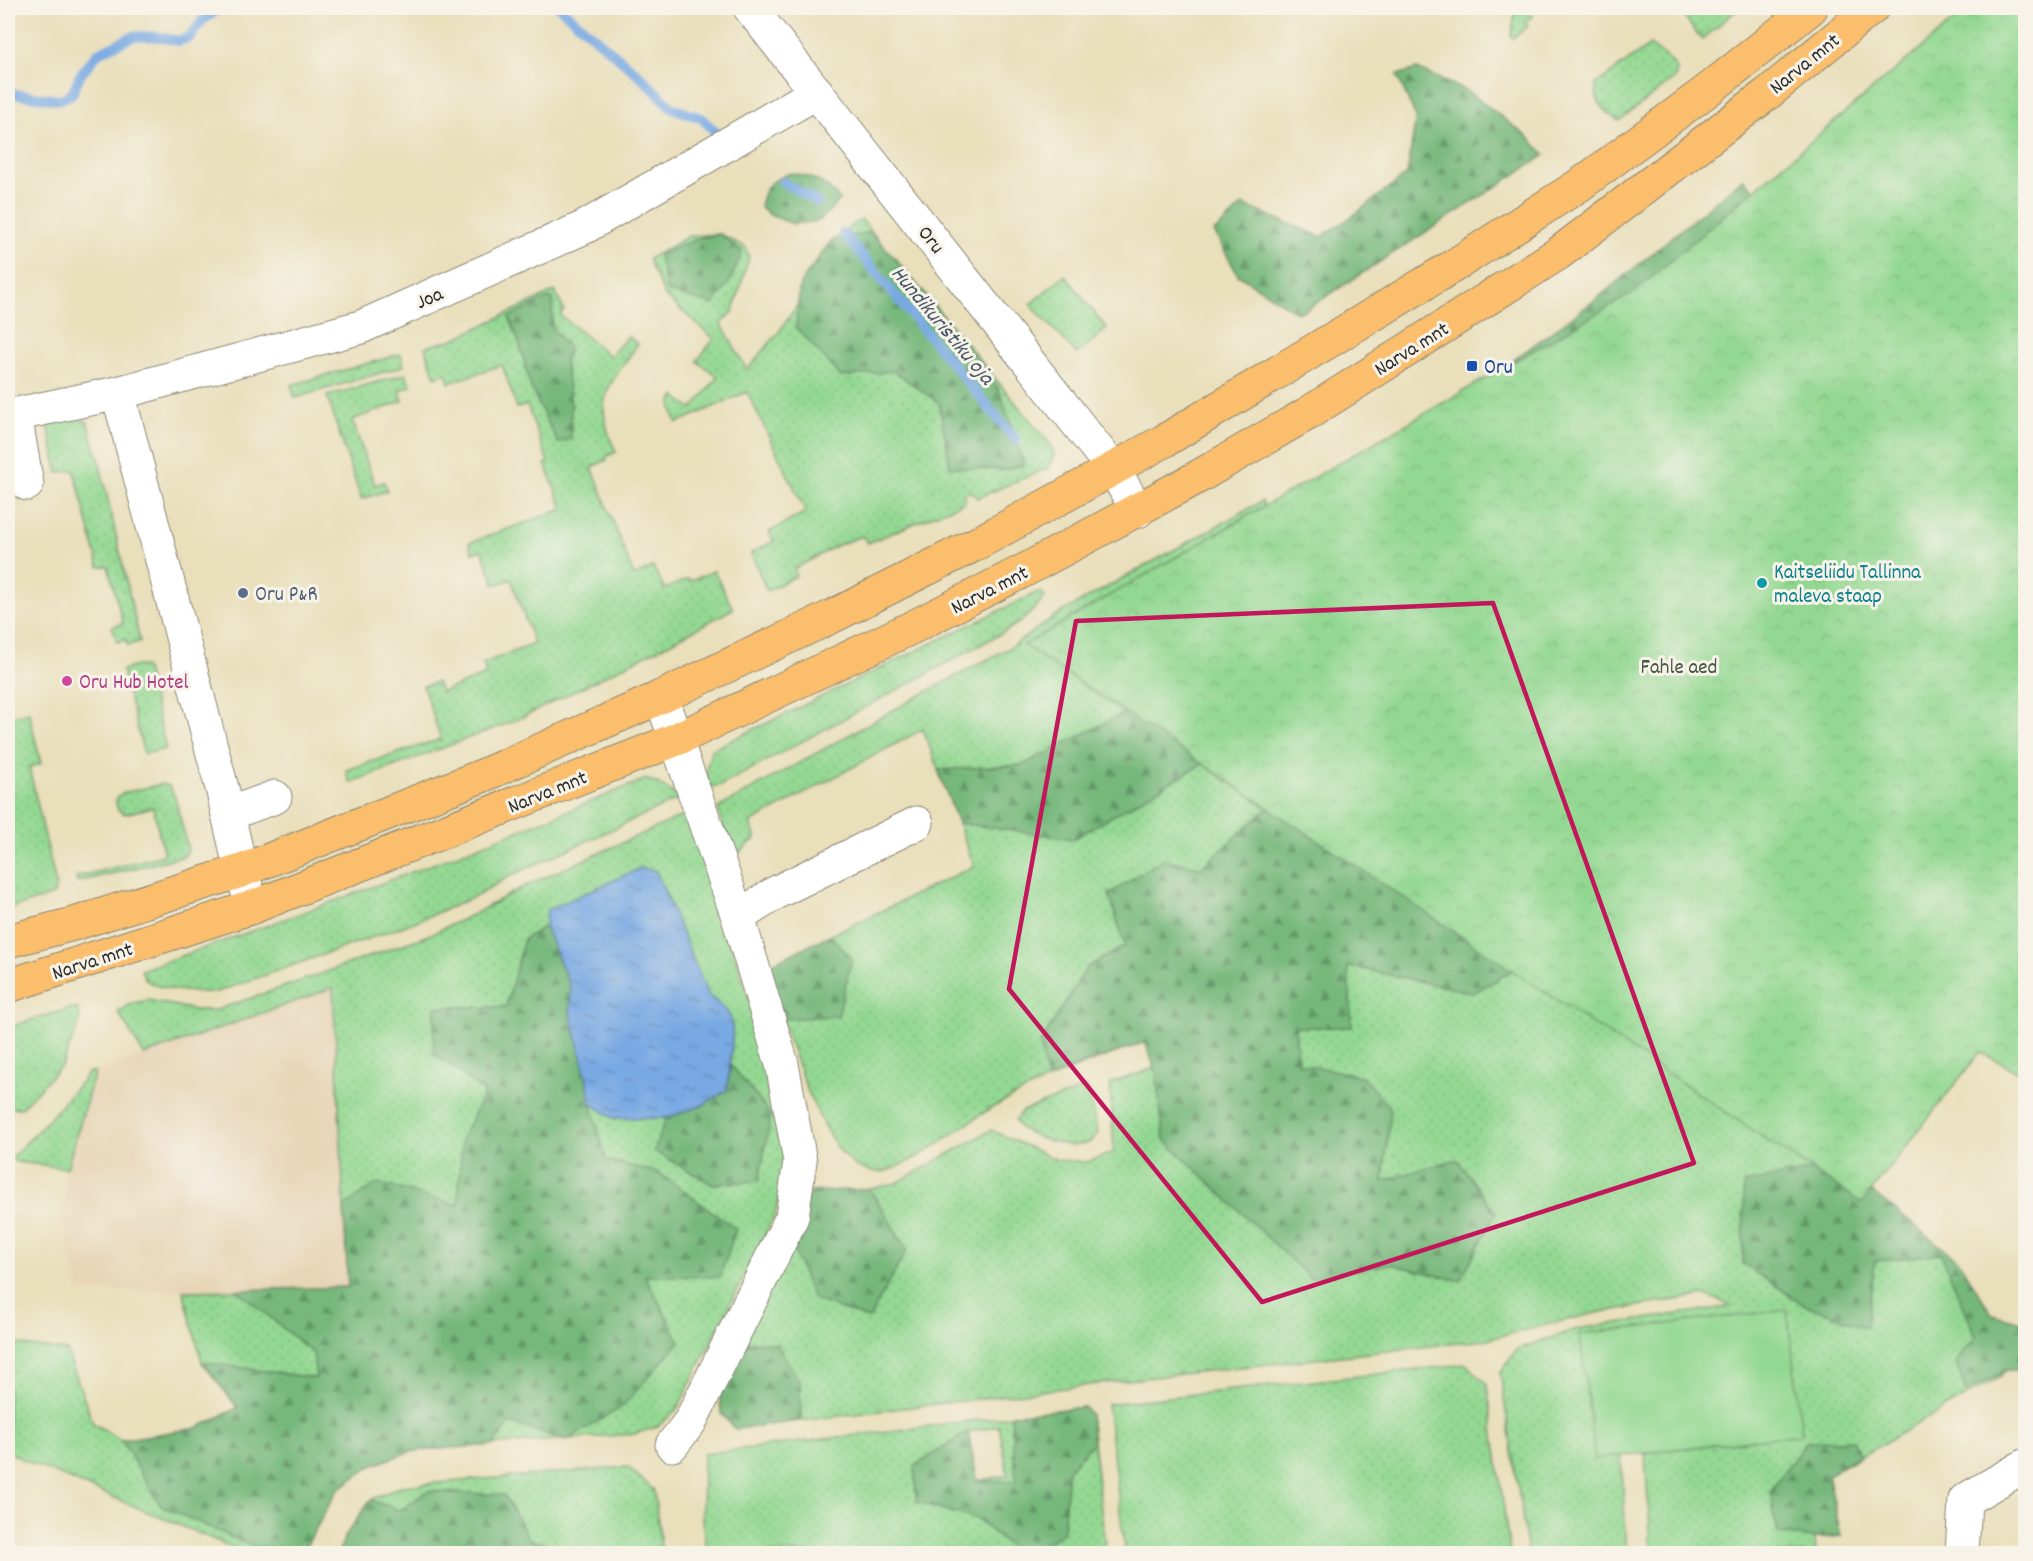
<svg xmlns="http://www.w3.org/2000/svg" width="2033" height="1561" font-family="Dekko,sans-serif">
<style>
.built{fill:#e7d5b7}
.grass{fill:url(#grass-dots);stroke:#5f825e;stroke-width:1.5;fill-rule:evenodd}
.forest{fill:url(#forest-firs);stroke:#507254;stroke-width:1.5}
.park{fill:url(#park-crowns);stroke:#5f825e;stroke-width:1.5}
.pitch{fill:#93d892;stroke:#5f825e;stroke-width:1.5}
.water{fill:url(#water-ripples);stroke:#526a87;stroke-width:1.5}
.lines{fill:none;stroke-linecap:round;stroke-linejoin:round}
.stream{stroke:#78a9e3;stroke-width:10}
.minor-casing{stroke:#8a8573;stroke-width:35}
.major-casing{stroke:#8a8573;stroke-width:35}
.minor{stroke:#fff;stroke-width:33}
.major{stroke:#fabe6d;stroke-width:33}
.marked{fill:none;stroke:#c2185b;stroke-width:4.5;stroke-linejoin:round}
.transit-dot{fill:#1a4fb4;stroke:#f7f3e8;stroke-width:2}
.culture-dot{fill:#0f9aa8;stroke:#f7f3e8;stroke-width:2}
.service-dot{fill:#5c6f8a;stroke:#f7f3e8;stroke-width:2}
.hotel-dot{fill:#d1479c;stroke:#f7f3e8;stroke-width:2}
.labels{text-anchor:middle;stroke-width:6;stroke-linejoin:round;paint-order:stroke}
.street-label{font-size:21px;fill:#2b2b2b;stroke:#f7f3e8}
.transit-label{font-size:21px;fill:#164399;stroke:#f7f3e8;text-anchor:start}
.culture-label{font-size:21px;fill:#0d838f;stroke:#f7f3e8;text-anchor:start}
.service-label{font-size:21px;fill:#4e5e75;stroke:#f7f3e8;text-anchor:start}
.park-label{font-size:21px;fill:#455645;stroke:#f7f3e8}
.hotel-label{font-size:21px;fill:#b23c85;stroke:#f7f3e8;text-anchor:start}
.water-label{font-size:22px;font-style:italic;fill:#46576b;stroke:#f7f3e8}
</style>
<defs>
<pattern id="grass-dots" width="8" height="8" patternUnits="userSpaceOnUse" patternTransform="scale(1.5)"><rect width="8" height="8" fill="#93d892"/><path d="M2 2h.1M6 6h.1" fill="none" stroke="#7fba7e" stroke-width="1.8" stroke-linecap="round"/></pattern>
<pattern id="forest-firs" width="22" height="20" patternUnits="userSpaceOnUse" patternTransform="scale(1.5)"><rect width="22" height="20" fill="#76b87c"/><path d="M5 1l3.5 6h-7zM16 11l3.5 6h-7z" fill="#619666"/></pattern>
<pattern id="park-crowns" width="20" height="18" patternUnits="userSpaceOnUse" patternTransform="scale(1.5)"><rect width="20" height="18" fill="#93d892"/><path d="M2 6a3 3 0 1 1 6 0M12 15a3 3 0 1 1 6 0" fill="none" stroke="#7fba7e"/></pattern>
<pattern id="water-ripples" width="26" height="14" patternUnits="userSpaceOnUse" patternTransform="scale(1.5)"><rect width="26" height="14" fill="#78a9e3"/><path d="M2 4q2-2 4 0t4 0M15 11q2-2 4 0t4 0" fill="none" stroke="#638ab8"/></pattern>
</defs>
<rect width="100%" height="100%" fill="#f7f3e8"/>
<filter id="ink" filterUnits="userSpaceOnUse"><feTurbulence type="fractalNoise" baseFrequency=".0167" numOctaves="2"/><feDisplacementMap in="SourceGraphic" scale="12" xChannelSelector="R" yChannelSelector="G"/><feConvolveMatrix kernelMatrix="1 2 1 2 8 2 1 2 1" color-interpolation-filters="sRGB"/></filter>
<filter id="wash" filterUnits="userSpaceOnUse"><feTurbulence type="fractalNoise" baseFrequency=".008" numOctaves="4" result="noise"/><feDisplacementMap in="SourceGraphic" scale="24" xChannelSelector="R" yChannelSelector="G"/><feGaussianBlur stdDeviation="1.35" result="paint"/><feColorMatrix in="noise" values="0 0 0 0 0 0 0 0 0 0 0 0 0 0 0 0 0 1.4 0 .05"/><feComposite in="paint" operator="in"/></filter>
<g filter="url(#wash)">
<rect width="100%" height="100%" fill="#e9dfbb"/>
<!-- built -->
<polygon class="built" points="334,988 348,1287 302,1289 79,1292 62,1219 67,1168 95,1072"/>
<!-- grass -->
<g class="grass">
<polygon points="1516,8 1527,8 1533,16 1525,22 1528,26 1513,38 1511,36"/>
<polygon points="1677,8 1739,8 1702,40"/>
<path d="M1650 45 1669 59 1677 69 1675 78 1619 121C1605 113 1594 101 1596 84Z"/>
<path d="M861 219 1051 445 1054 455 1048 468 977 498 970 491 964 495 965 502 868 543 862 536 838 545 794 569 796 576 767 591 751 553 774 541 769 532 806 512 747 392 677 423C673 414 668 404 675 396L692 409 718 377 697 361 714 339 665 296 648 259 689 236 720 234 745 247 749 257 733 312 721 323 747 370 779 332 798 304 800 284 830 242Z"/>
<polygon points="1065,275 1107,329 1077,354 1030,304"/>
<path d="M555 291 564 310 560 315 610 356 628 336 638 344C608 388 591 398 616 452L606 457 607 460 592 467 634 576 653 567 665 589 688 579 690 581 714 571 733 609 662 647 519 719 350 783 346 770 441 739 423 686 437 682 441 692 486 675 483 663 534 644 511 579 495 585 482 550 473 553 469 543 563 509 545 464 548 462 527 405 517 408 502 365 449 383 446 373 435 377 425 347 454 339Z"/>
<polygon points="401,354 404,366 295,398 291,385"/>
<polygon points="406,374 411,386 400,390 403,401 352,420 375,485 384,482 387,491 361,499 327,396"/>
<polygon points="73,419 87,421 99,460 140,641 128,646 126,640 117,642 112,627 123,623 108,566 99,567 74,470 58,473 48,425"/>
<path d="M1262 501 1264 506 1025 645 1941 1254 2003 1375 1828 1475 1841 1536 1815 1538 1816 1554 1651 1553 1645 1453 1802 1434 1595 1458 1621 1456 1627 1553H1528L1500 1373 1517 1349 1577 1329 1732 1306 1706 1295 1596 1313 1484 1340 1145 1378 735 1429 721 1413 719 1389 810 1192 870 1189 897 1183 991 1130 1057 1160 1087 1162 1114 1152 1110 1083 1155 1068 1145 1042C1092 1061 1039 1081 990 1109 957 1129 926 1157 889 1170 880 1174 867 1171 858 1167 816 1145 781 1013 765 967L974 866 923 729 750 823 756 838 732 859 718 808 926 692 1011 647 1055 616Z"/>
<path d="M1040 591 1045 596 1043 600 1022 621 1002 633 722 785 711 787C702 777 708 762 711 750Z"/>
<polygon points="137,666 143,666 146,669 166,749 144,754 122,670"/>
<polygon points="29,712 41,764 29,767 56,884 54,895 8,909 8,717"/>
<path d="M646 779C660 783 670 789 679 799L508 877 478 895 451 907 404 926 217 992C199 993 165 991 149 982 144 979 143 974 141 970 312 911 480 848 646 779Z"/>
<path d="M162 784 169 786 175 797 188 849 187 853 181 857 77 882 76 877 164 855 153 807 125 814 118 810C115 802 115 798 122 793Z"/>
<path d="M690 815 783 1105 790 1155 775 1215 677 1410 657 1427 634 1434 411 1451 371 1466 338 1489 302 1553H246L26 1461 8 1451V1343L67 1351 93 1423 121 1440 197 1428 238 1408 202 1362 183 1291 302 1289 348 1287 333 988 144 1055 118 1012 133 1003 149 1000 195 1010H216L306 979 429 935 474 914 523 887 682 816ZM656 871 708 995 721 1006 666 1118H613L591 1103Z"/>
<polygon points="71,1008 78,1009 80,1019 78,1026 62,1065 21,1108 10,1108 8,1106 8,1027"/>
<polygon points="89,1072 95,1072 67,1168 16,1162 13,1159 14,1155 51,1117"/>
<polygon points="1087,1087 1098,1133 1089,1143 1072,1146 1042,1139 1020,1128 1015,1120 1023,1111"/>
<polygon points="1466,1364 1487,1384 1510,1553 1125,1553 1107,1404"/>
<path d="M1084 1407 1090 1414 1106 1553H707L702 1521 703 1454ZM999 1426 1008 1475 977 1481 968 1432Z"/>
<polygon points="628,1467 654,1490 662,1553 338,1554 346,1535 370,1500 401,1486"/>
</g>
<!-- forest -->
<g class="forest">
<polygon points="1417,69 1467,91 1528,137 1545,155 1307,309 1297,313 1238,275 1214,232 1243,205 1321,237 1351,217 1407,174 1416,117 1397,75"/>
<path d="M791 173C812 176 827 183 840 200L819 221 793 224 770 215 760 206C765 184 770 181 791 173Z"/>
<polygon points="1743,179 1786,218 1980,1052 1866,1197 1871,1191 1958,1260 1992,1314 2025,1323 2025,1370 2007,1370 1966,1392 1956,1362 1976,1336 1941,1254 1875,1261 1866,1328 1803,1304 1743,1264 1744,1183 1813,1170 1513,970 1474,993 1348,966 1352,1027 1295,1027 1298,1063 1361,1076 1391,1109 1383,1181 1457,1159 1496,1213 1460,1281 1390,1264 1310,1278 1164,1139 1155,1068 1145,1042 1070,1069 1047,1080 1040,1044 1087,967 1125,946 1109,894 1163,859 1201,868 1268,808 1202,764 1073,839 958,823 938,770 1022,765 1125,713 1024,645 1440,414 1595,300"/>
<polygon points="870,232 894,257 975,354 1001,394 1024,465 1005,470 950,467 939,403 893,371 841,377 796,327 800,284 830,242"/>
<polygon points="720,234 742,252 731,280 713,305 667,291 659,255 699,238"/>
<polygon points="553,298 552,328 569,348 565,360 571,404 571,439 558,443 531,388 519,342 509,317 540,301"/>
<polygon points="545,926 571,989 570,1011 586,1076 591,1103 606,1160 659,1173 736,1229 720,1277 645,1276 680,1342 622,1407 567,1440 510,1423 493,1445 411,1451 371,1466 338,1489 302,1553 281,1553 259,1549 161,1506 121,1440 197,1428 238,1408 202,1362 316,1378 313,1353 237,1290 348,1287 344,1206 378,1183 458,1205 462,1138 485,1092 433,1053 435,1007 506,1007 524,939"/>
<polygon points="830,935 852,958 838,1016 783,1019 765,967"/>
<polygon points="731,1065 771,1115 759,1181 712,1184 654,1151 666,1118 701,1106 727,1090"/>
<polygon points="870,1189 907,1250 869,1319 813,1299 789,1238 810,1192"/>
<polygon points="741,1341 777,1344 800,1383 801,1420 735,1429 721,1413 719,1389"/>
<polygon points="1084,1407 1090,1414 1093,1443 1068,1470 1063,1533 1030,1553 1018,1553 977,1519 916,1502 915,1466 968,1432 977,1481 1016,1481 1011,1415"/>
<polygon points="1853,1440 1859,1455 1828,1475 1841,1536 1814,1538 1778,1534 1770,1492 1806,1442"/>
<polygon points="429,1491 504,1495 530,1540 556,1546 561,1553 338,1553 346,1535 370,1500 400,1510"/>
</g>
<!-- park -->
<polygon class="park" points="1968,8 2025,8 2025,1075 1980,1052 1862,1203 1024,645 1633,293"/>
<!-- pitch -->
<polygon class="pitch" points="1787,1310 1802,1434 1595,1459 1580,1334"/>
<!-- water -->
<path class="water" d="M641 868 656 871 708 995C715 1001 728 1009 731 1019 735 1030 729 1077 727 1090L701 1106 666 1118H613L591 1103 586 1076 570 1011 571 989 545 926 547 910Z"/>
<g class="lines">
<!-- stream -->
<g class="stream">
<polyline points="560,8 640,76 672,108 701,118 726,142"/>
<polyline points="8,93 59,100 72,94 80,75 98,53 134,36 159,37 179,41 190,37 202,21 220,8"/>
<polyline points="783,182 817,202"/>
<polyline points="843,233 1016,440"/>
</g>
</g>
</g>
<g filter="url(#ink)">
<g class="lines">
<!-- minor casing -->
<g class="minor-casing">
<g id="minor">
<polyline points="750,8 1095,446 1114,470 1138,511"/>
<polyline points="118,393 223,792 241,871 253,907"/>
<polyline points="15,415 27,484"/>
<polyline points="8,416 118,393 361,327 585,227 817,92"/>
<polyline points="661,697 738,917 782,1064 800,1161 792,1217 690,1422 672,1445"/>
<polyline points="228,814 275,797"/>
<polyline points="738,917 777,892 917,823"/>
<polyline points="1962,1554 1965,1500 2026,1465"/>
</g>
</g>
<!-- major casing -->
<g class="major-casing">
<g id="major">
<polyline points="8,941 77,923 241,871 484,775 661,697 833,616 976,544 1164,441 1455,265 1581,184 1708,90 1811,8"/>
<polyline points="8,986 253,907 677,739 911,628 1025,570 1189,482 1307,414 1559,253 1767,94 1872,8"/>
</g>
</g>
<!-- minor -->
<use href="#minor" class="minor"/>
<!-- major -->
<use href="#major" class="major"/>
</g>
</g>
<!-- marked area -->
<path class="marked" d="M1493 603 1694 1163 1262 1302 1009 989 1076 621Z"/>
<!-- markers -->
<rect class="transit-dot" x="1466" y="360" width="12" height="12" rx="3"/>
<circle class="culture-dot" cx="1762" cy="583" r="6"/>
<circle class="service-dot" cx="243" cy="593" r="6"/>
<circle class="hotel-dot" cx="67" cy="681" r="6"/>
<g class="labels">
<!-- street labels -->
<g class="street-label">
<text transform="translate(1804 63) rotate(-39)" y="7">Narva mnt</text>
<text transform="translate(932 239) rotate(52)" y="7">Oru</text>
<text transform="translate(429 297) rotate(-24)" y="7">Joa</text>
<text transform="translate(1411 348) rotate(-32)" y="7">Narva mnt</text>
<text transform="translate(989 589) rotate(-27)" y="7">Narva mnt</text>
<text transform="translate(547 791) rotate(-22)" y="7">Narva mnt</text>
<text transform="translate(92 960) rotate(-18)" y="7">Narva mnt</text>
</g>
<!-- transit labels -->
<g class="transit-label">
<text x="1484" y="373">Oru</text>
</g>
<!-- culture labels -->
<g class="culture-label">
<text x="1774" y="578">Kaitseliidu Tallinna<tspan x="1774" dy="24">maleva staap</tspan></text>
</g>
<!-- service labels -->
<g class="service-label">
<text x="255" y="600">Oru P&amp;R</text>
</g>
<!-- park labels -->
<g class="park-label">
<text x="1679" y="673">Fahle aed</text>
</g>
<!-- hotel labels -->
<g class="hotel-label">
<text x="79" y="688">Oru Hub Hotel</text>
</g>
<!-- water labels -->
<g class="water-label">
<text transform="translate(944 324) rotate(50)" y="8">Hundikuristiku oja</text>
</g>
</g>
<!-- margin -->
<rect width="2033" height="1561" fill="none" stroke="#f7f3e8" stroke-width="30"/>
</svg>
